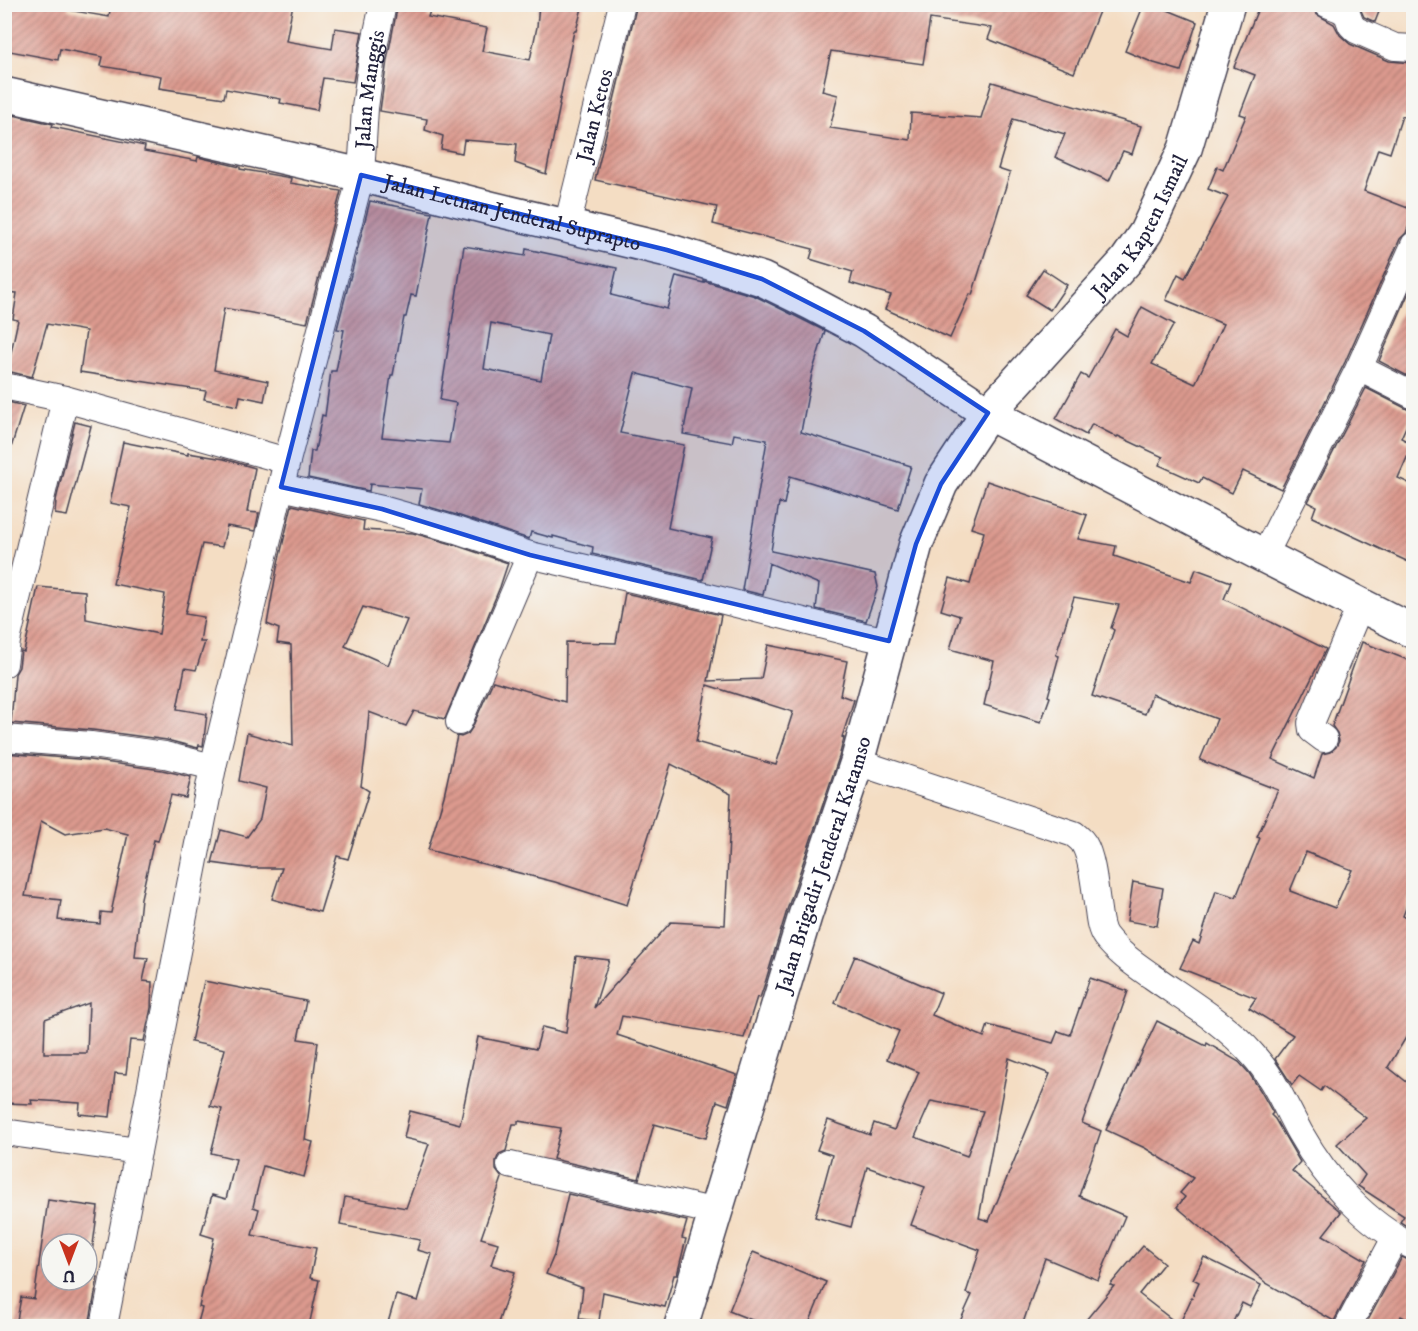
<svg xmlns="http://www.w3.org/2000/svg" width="1418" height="1331" font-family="'IM FELL DW Pica',serif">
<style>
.building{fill:url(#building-hatch);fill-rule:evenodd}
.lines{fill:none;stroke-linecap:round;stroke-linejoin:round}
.street-casing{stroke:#423e4f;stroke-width:28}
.secondary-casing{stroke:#423e4f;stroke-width:36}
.street{stroke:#fff;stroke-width:26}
.secondary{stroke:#fff;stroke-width:33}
.marked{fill:#1d4ed8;fill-opacity:0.2;stroke:#1d4ed8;stroke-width:4.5;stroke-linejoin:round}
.labels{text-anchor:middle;stroke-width:6;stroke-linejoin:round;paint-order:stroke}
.street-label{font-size:21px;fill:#22223b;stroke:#f6f6f2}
</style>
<defs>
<pattern id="building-hatch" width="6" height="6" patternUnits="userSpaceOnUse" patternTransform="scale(1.5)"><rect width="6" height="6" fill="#dc9a8e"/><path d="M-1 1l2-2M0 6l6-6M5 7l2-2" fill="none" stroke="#b27d75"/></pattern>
</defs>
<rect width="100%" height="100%" fill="#f6f6f2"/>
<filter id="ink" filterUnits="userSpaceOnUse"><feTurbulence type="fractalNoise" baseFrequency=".0167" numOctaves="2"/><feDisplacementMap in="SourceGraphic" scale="12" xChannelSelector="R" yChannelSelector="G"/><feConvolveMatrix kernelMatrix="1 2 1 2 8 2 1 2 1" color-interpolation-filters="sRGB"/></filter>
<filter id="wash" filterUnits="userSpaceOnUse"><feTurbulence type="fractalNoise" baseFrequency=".008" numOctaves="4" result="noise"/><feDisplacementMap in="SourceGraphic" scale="24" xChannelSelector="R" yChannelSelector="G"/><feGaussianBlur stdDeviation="1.35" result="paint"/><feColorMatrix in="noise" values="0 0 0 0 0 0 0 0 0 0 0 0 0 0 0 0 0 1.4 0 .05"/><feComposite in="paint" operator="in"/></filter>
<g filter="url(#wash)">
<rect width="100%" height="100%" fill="#f4ddc3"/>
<g id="blocks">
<!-- building -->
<g class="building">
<polygon points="4,4 69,4 68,10 109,17 111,4 293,4 286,41 332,49 335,28 362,32 353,82 323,78 317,110 280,103 281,99 226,89 224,98 159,88 161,76 101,66 103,57 60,49 58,60 4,50"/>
<polygon points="398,4 432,4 428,17 487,28 482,51 530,60 537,27 539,4 583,4 576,31 574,31 559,104 560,105 546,174 515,163 517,144 464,140 462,153 441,149 443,136 425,130 427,119 380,111 387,60"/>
<polygon points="637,4 1102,4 1074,73 988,39 992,28 930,19 923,64 831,51 822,91 838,95 830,128 910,140 911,113 981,118 992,82 1141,126 1132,154 1123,151 1109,181 1055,157 1065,134 1013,119 998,169 1010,173 972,295 970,294 950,338 885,309 891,295 850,283 853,272 810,259 813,249 713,224 717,207 595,180"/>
<polygon points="1144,4 1153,4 1197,22 1181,71 1154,63 1125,51"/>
<polygon points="1260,4 1312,4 1316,14 1334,24 1340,35 1350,44 1389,61 1413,63 1413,121 1402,116 1390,153 1378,149 1364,191 1413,210 1413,213 1406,233 1400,239 1345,362 1281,489 1243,471 1232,493 1202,478 1199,483 1159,465 1163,457 1118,436 1117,437 1092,424 1086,435 1056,419 1081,374 1088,378 1115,329 1127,336 1142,307 1174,324 1152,364 1195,384 1223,324 1166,300 1178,274 1185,278 1228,197 1208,189 1217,167 1223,170 1246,116 1240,114 1255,75 1234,67"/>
<polygon points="1358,4 1382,4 1375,22 1364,17"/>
<polygon points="4,113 53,124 52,127 145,146 144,151 197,161 198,157 240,167 240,169 291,178 290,183 341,191 307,323 224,308 214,370 268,381 264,401 240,396 238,406 204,399 206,391 80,372 86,331 47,324 32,377 7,371 18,320 13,319 17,293 4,292"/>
<path d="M370 201 432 213 416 296 411 295 406 317H404L393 375H391L382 437 449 443 456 403 440 400 464 246 525 256 526 249 617 268 611 295 667 309 676 276 704 283V281L755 296 825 331 812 373 801 432 911 466 898 509 790 476 784 504 779 503 771 551 875 574 878 587 866 621 816 609 819 584 769 563 763 595 742 590 767 440 734 434 732 443 683 434 692 388 635 373 620 433 684 445 668 528 712 538 703 580 592 554 593 547 553 536V538L531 532 529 539 460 516 419 504 422 489 370 484 369 491 308 478 311 451H315L322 415 325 416 331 371H336L344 330 337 329ZM491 323 549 335 541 380 484 369Z"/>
<polygon points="1043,269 1067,285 1050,310 1026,295"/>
<polygon points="1413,283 1413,379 1379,361"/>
<polygon points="1366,388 1407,409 1413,411 1401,438 1413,444 1398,478 1413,485 1413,564 1312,517 1316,506 1308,502"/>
<polygon points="4,401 24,406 10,451 4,451"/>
<polygon points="75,422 91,426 67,516 55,514 56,500"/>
<polygon points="123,442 188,455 188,453 224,459 255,468 247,512 259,513 255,531 227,526 222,547 202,544 185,614 204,617 200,642 205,642 196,670 185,668 177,709 207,714 203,746 199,745 198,748 167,740 93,730 11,723 15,674 19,667 21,651 24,652 38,587 85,591 86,619 159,634 165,594 113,584 131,507 110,503"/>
<path d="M987 481 1087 515 1078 539 1116 546 1114 556 1191 582 1196 569 1231 582 1224 599 1326 649 1272 759 1314 778 1322 754 1330 752 1336 747 1339 741 1337 733 1332 726 1362 642 1413 662V890L1403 916 1413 922V1026L1388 1067 1413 1087V1230L1400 1222 1404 1216 1358 1186 1365 1175 1337 1144 1366 1118 1324 1086 1321 1091 1299 1076 1292 1085 1275 1059 1293 1035 1249 1008 1256 998 1180 968 1193 941 1199 944 1216 891 1236 897 1260 838 1257 837 1278 790 1200 760 1217 719 1152 694 1145 714 1092 696 1114 630 1111 628 1119 605 1074 597 1056 655 1059 656 1048 696 1050 697 1041 722 984 705 994 661 950 649 960 616 941 610 950 578 970 584 984 532 971 528ZM1306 852 1352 870 1335 908 1290 891Z"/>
<path d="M292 505 364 521 363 530 413 533 452 544 508 563 500 587 445 719 414 711 406 726 369 712 366 749 361 786 369 791 348 859 337 856 320 912 272 899 282 868H248L212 863 221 830 247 837 260 819 266 788 239 781 247 733 293 746 291 645 277 643 279 629 267 624 277 568ZM363 607 407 620 388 665 345 646Z"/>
<path d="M625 593 721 615 708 681 761 679 768 645 847 661 840 695 854 700 842 737 844 738 839 757 787 910 765 983 760 998 757 997 744 1038 622 1016 617 1035 737 1075 728 1105 717 1101 706 1138 654 1124 639 1179 553 1159 561 1128 518 1121V1124H513L506 1151 499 1154 496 1161V1170L502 1178 481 1238 498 1243 491 1265 515 1272 497 1326H387L396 1295 418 1301 432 1254 417 1250 420 1240 340 1225 345 1197 406 1208 429 1144 404 1138 410 1111 460 1124 478 1037 536 1049 542 1027 566 1033 576 956 609 960 594 1008 671 922 725 925 731 794 671 764 627 905 555 882 428 850 444 796 457 736 461 737 468 734 472 728 493 681 565 702 566 642 616 643ZM707 685 793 712 776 765 696 742Z"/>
<path d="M4 753 89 760 162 770 191 777 186 798 171 795 158 841 154 840 141 898 135 957 148 958 143 981 152 982 151 1008 144 1041 130 1040 126 1074 115 1073 110 1117 79 1114 80 1103 31 1100 32 1104 4 1103V1031L8 948 4 947ZM41 821 65 834 104 828 128 834 111 913 101 912 100 924 58 920 61 900 25 896ZM89 1003 87 1053H44L45 1019Z"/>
<polygon points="1133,882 1163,888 1157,926 1127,921"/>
<path d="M855 956 941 993 932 1015 984 1037 988 1025 1053 1043 1058 1031 1070 1035 1090 978 1128 991 1082 1123 1101 1131 1079 1196 1125 1216 1098 1280 1045 1258 1022 1326H958L972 1295 966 1293 980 1250 911 1225 925 1187 867 1167 851 1227 815 1217 832 1155 817 1150 828 1120 870 1135 874 1123 894 1130 919 1072 887 1059 899 1031 835 1003ZM1009 1058 1050 1074 989 1221 979 1218ZM931 1101 983 1111 967 1156 915 1137Z"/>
<polygon points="204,981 306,1001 298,1039 318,1042 305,1140 313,1142 304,1177 263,1166 253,1207 259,1209 252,1235 316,1248 310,1278 319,1280 309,1326 197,1326 202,1308 199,1307 214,1238 201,1234 212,1195 226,1199 236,1159 211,1153 222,1109 210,1106 225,1049 191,1042"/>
<polygon points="1157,1021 1206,1046 1207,1043 1239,1062 1249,1073 1260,1090 1273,1113 1271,1115 1275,1119 1300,1162 1292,1171 1341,1212 1323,1235 1366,1260 1334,1321 1266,1283 1177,1207 1185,1197 1180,1193 1193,1178 1145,1148 1106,1130"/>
<polygon points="568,1194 687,1221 682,1238 686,1239 677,1275 674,1275 665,1307 603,1292 599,1321 579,1319 583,1288 546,1274 554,1255"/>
<path d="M48 1200 98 1207 89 1275 98 1277 89 1326H16L21 1297 34 1299ZM51 1244H87V1280H51Z"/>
<polygon points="1143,1246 1164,1263 1139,1294 1179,1325 1199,1282 1193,1279 1204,1257 1261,1285 1250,1307 1242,1303 1231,1326 1081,1326 1114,1286 1110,1285"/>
<polygon points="753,1252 826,1282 808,1326 767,1326 729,1311"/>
<polygon points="1402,1257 1413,1262 1413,1322 1401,1316 1397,1326 1365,1326"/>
</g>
</g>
</g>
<g filter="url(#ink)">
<use href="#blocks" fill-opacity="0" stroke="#423e4f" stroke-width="1.5"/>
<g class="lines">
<!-- street casing -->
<g class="street-casing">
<g id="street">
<polyline points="1327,4 1340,9 1347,14 1351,25 1356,30 1395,47 1414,48"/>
<path id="s1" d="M567 226 622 4"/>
<polyline points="1359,368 1414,396"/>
<polyline points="4,386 65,399 287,461"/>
<polyline points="281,487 382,509 456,530 530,555 705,596 855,634 889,641"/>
<polyline points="1264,556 1359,368 1414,245"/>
<polyline points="4,664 7,641 65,399"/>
<polyline points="459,722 530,555"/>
<polyline points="4,738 91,745 165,755 213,767"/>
<polyline points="1324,739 1312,730 1311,723 1360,606"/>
<path d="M857 762 1074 834C1077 837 1081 839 1084 844 1093 859 1095 892 1098 910 1099 918 1100 929 1105 936 1118 953 1136 965 1153 977 1187 1001 1225 1023 1253 1055 1274 1078 1285 1106 1300 1133 1326 1179 1365 1224 1414 1247"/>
<polyline points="4,1132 138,1151"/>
<polyline points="510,1165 716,1212"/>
<path id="s2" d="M104 1326 213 767 287 461 361 175 365 108 372 57 383 4"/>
<polyline points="1348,1326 1395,1238"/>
</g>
</g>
<!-- secondary casing -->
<g class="secondary-casing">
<g id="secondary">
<path id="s3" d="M4 94 361 175 490 208 667 250 762 279 811 303 864 331 988 413 1264 556 1414 632"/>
<path id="s4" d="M681 1326 805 916 857 762 916 544 941 484 988 413 1126 261 1146 232 1185 149 1228 4"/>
</g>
</g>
<!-- street -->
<use href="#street" class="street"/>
<!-- secondary -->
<use href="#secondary" class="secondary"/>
</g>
</g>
<!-- marked area -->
<path class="marked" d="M361 175 667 250 762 279 864 331 988 413 941 484 916 544 889 641 530 555 382 509 281 487Z"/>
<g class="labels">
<!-- street labels -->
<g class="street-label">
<text dy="7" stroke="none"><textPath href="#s2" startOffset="1266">Jalan Manggis</textPath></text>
<text dy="7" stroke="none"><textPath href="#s1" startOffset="114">Jalan Ketos</textPath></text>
<text dy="7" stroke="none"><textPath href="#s3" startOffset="522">Jalan Letnan Jenderal Suprapto</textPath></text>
<text dy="7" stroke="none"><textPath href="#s4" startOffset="1209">Jalan Kapten Ismail</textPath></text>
<text dy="7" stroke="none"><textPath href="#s4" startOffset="483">Jalan Brigadir Jenderal Katamso</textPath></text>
</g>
</g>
<!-- margin -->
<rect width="1418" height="1331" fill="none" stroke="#f6f6f2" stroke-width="24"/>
<!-- north arrow -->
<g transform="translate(69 1262) rotate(180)"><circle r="28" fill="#f6f6f2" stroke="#a1a1a9" stroke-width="1.5"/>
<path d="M0-4.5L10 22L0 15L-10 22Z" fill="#c8321e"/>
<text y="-9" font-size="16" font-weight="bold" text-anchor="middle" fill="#22223b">U</text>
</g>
</svg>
